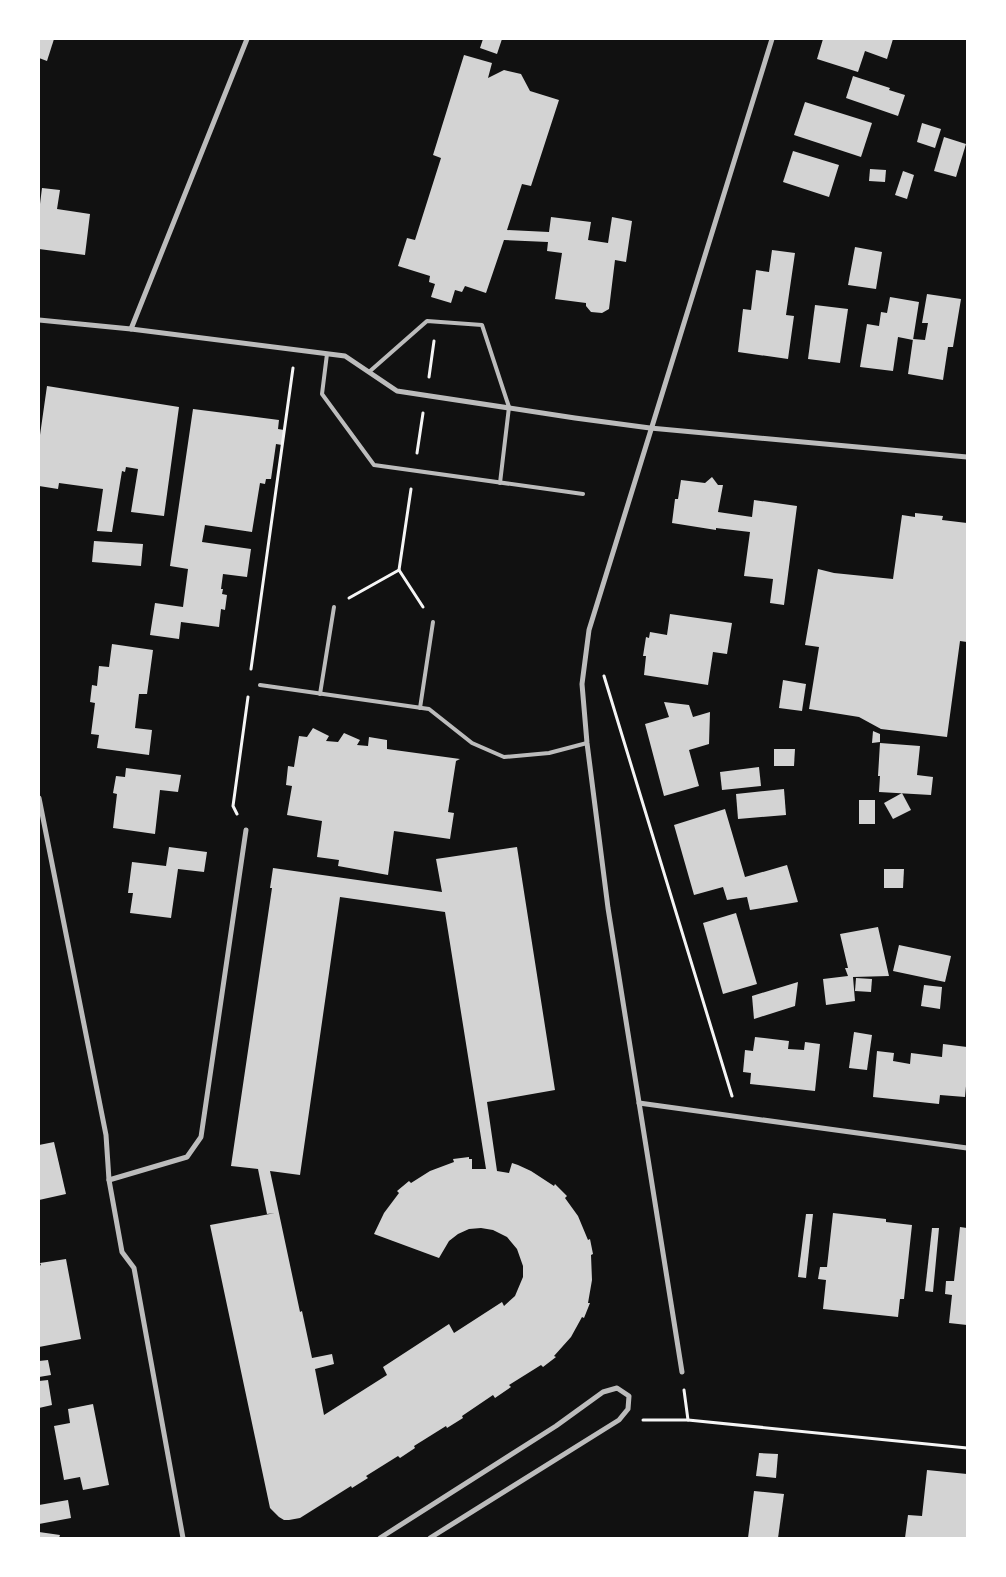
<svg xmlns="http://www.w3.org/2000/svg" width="1006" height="1577" font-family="Karla,sans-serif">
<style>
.building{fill:#d3d3d3;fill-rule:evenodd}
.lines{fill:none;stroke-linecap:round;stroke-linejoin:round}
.path{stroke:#f5f5f5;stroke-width:3}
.service{stroke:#bcbcbc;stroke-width:4}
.minor{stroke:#bcbcbc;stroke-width:5}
</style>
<rect width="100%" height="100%" fill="#111"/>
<!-- building -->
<g class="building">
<polygon points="39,39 54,39 47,61 39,58"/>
<polygon points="483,39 502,39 497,54 480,48"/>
<polygon points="823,39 893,39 887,59 865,51 858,72 817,59"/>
<polygon points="464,55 492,63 488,78 504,70 521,74 530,91 559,100 531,186 522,184 507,230 549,232 551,217 591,222 588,240 608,243 612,217 632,221 626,262 615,260 609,309 602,313 591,312 586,306 586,303 555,299 562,253 547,251 548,242 504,240 486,293 465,286 462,292 455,290 451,303 431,297 435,284 429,282 430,276 398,266 407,238 415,240 441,158 433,155"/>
<polygon points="853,76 890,88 889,90 905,95 898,116 846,98"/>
<polygon points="805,102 872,123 861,157 794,135"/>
<polygon points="922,123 941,129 935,148 917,142"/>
<polygon points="944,137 966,144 956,177 934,171"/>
<polygon points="793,151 839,165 829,197 783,182"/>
<polygon points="870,169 886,170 885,182 869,181"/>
<polygon points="903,171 914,175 907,199 895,195"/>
<polygon points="42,188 60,190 57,209 90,214 85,255 39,249 39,212"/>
<polygon points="855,247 882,252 876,289 848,285"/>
<polygon points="772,250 795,253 786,315 794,316 788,359 738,352 743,309 751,310 756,270 769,272"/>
<polygon points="927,294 961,299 953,347 948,347 943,380 908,374 913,339 925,340 928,323 922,323"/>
<polygon points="890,297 919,302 913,340 898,337 893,371 860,367 867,324 879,326 881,312 887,313"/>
<polygon points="815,305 848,309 840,363 808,359"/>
<polygon points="47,386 179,407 164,516 131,512 138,469 126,467 125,472 122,471 112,532 97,531 103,489 59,483 58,489 39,486 39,442"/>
<polygon points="193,409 279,420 278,429 284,430 282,445 276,444 271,479 266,479 265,484 260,483 252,532 205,525 202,542 251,549 247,577 223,574 221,589 223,589 222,594 227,595 225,610 221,609 219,627 181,622 179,639 150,635 155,603 183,607 188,569 170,566"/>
<polygon points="712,477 718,485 723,485 718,512 752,517 754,500 797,506 784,605 770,603 773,579 744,576 750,532 716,528 716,530 672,523 675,499 678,499 681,480 705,483"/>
<polygon points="915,513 943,516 942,520 967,523 967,642 960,641 947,737 881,729 859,717 809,709 819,647 805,645 818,569 834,573 893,579 902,515 915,517"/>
<polygon points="94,541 143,544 141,566 92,562"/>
<polygon points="670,614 732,623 727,654 713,652 708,685 644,675 646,656 643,656 646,637 649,638 650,632 667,635"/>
<polygon points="112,644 153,650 147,694 139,694 135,728 152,730 149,755 97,748 99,735 91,734 95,703 90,702 92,685 97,686 99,666 109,667"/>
<polygon points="783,680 806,684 802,711 779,708"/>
<polygon points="664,702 689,705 693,717 710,712 709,744 689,750 699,786 664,796 645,724 669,717"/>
<polygon points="313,728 329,736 326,741 338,742 344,733 360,740 357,745 368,746 369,737 387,740 387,749 460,759 456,761 448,812 454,813 450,839 394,831 388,875 338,866 339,860 317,857 322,821 287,815 292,786 286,785 288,766 294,767 299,736 307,737"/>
<polygon points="873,731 880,734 880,742 872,743"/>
<polygon points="880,743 920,746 917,775 933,777 931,795 879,792 880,776 878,776"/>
<polygon points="774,749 795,749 794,766 774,766"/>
<polygon points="759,767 761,786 722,790 720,772"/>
<polygon points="126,768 181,775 178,792 160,790 155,834 113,828 117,794 113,793 116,776 125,777"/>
<polygon points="784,789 786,815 738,819 736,794"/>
<polygon points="902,793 911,810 893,819 884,803"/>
<rect x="859" y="800" width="16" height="24"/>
<polygon points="725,809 745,877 787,865 798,902 750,910 747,897 727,900 723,887 694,895 674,825"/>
<polygon points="169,847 207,852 204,872 178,869 171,918 130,913 133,893 128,893 132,862 166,866"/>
<path d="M517 847 555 1090 487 1102 497 1171 509 1173 512 1163 518 1165 531 1171 554 1186 555 1184 567 1196 565 1198 578 1216 588 1240 590 1239 593 1254 591 1255 592 1280 588 1303H590L584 1318 582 1317 571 1337 554 1356 556 1357 543 1367 541 1365 509 1385 511 1387 495 1398 493 1395 462 1416 463 1418 447 1428 446 1426 414 1446 415 1448 400 1458 398 1456 366 1476 368 1478 352 1488 351 1486 300 1518 289 1520H284L279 1517 270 1508 210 1225 275 1213 267 1214 258 1169 231 1166 272 888H270L273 868 442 892 436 859ZM340 897 445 912 486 1169H472V1159H469V1157L453 1159 454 1162 430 1171 411 1183 409 1181 397 1191 399 1193 384 1213 374 1234 439 1258 449 1241 458 1234 469 1229 481 1228 493 1230 507 1237 517 1249 523 1266V1277L515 1296 504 1306 502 1302 454 1333 449 1324 383 1367 387 1375 324 1415 315 1369 334 1364 332 1354 312 1358 302 1311 300 1312 270 1171 300 1175Z"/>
<polygon points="884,869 904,869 903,888 884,888"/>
<polygon points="736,913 757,984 723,994 703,923"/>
<polygon points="878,927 889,976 853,977 855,1001 826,1005 823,979 848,976 845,968 848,968 840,934"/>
<polygon points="899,945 951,956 945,982 893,971"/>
<polygon points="856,978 872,979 871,992 855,991"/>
<polygon points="798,982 795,1006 754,1019 752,996"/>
<polygon points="924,985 942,987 940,1009 921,1006"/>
<polygon points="854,1032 872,1035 867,1070 849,1068"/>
<polygon points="755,1037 789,1041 788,1049 804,1050 805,1042 820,1044 815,1091 750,1084 751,1073 743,1072 745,1050 753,1051"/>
<polygon points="943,1044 967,1047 967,1075 965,1097 940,1095 939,1104 873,1097 877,1051 894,1053 893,1061 910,1064 911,1053 942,1057"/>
<polygon points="54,1142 66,1194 39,1200 39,1145"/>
<polygon points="833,1213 886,1219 886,1222 912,1225 904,1299 900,1299 898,1317 823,1309 826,1280 818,1279 820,1267 827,1267"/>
<polygon points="806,1214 813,1214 806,1278 798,1277"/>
<polygon points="960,1227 967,1228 967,1325 949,1323 952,1295 945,1294 946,1281 954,1281"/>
<polygon points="932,1228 939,1228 933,1292 925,1291"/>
<polygon points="66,1259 81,1339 39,1347 39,1266 41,1265 40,1263"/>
<polygon points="48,1360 51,1375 39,1377 39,1361"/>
<polygon points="48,1380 52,1405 39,1408 39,1381"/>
<polygon points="93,1404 109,1485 83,1490 80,1477 64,1480 54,1426 70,1423 68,1409"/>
<polygon points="759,1453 778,1454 776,1478 756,1476"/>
<polygon points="927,1470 967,1474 967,1538 905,1538 908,1515 922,1516"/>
<polygon points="754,1491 784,1494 778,1538 748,1538"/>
<polygon points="68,1500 71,1518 39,1524 39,1505"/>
<polygon points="39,1532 60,1535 59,1538 39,1538"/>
</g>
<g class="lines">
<!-- path -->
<g class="path">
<polyline points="429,377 434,341"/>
<polyline points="417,453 423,413"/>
<polyline points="399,570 411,489"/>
<polyline points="349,598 399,570 423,607"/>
<polyline points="251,669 293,368"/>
<polyline points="604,676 732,1096"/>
<polyline points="237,814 233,806 248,697"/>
<polyline points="643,1420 688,1420 684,1390"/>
<polyline points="688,1420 967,1448"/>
</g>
<!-- service -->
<g class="service">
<polyline points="327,354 322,394 374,465 583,494"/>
<polyline points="369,372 427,321 482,325 509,407 500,483"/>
<polyline points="260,685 429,709 472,743 504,757 549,753 587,743"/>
<polyline points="320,694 334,607"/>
<polyline points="420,708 433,622"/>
</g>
<!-- minor -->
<g class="minor">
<polyline points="39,320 131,329 345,356 397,391 575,418 650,428 967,457"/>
<polyline points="131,329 247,39"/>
<polyline points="39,798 106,1135 109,1180 122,1252 134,1268 183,1538"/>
<polyline points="639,1103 967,1148"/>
<polyline points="109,1180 187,1157 201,1137 246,830"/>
<polyline points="682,1372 608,908 587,743 582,684 589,630 772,39"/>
<polyline points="380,1538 556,1426 603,1392 617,1388 629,1396 628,1409 619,1420 430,1538"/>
</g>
</g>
<!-- border -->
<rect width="1006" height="1577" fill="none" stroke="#ffffff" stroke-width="80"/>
</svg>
